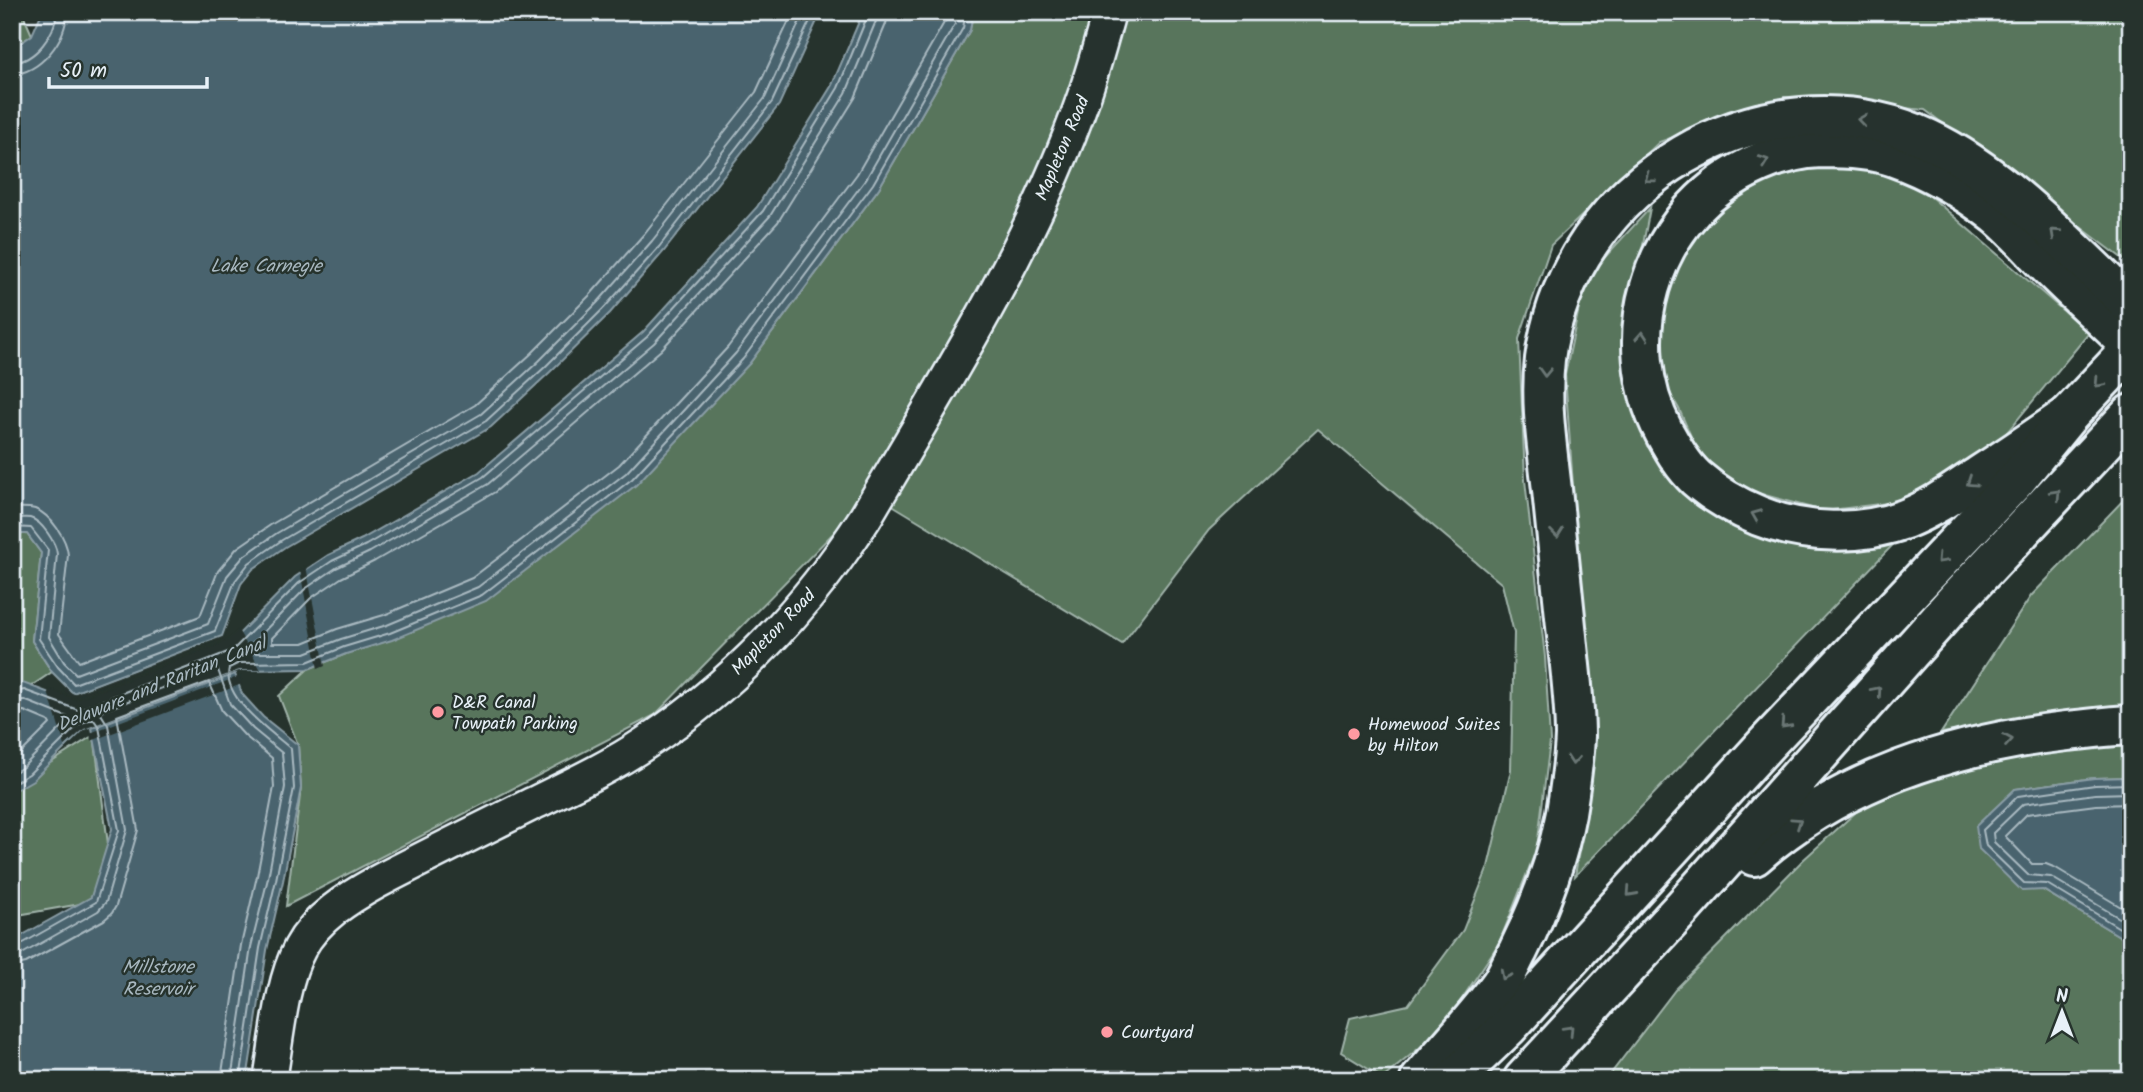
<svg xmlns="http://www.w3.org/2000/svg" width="2143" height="1092" font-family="Kalam,sans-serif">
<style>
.green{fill:#59755c;stroke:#a0b3aa;stroke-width:2}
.water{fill:#4a646e;stroke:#899ca5;stroke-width:2}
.pier{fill:#26332d}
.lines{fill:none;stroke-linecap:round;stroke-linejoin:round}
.shore{stroke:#a9b9c1;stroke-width:2}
.minor-casing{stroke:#e8f1f8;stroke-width:37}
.highway-casing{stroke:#e8f1f8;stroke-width:44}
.minor{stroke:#26332d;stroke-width:32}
.highway{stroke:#26332d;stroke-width:38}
.oneway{stroke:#6a7674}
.poi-dot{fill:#ff9aa2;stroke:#26332d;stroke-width:2.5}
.labels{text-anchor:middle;stroke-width:5;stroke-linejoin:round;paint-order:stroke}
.street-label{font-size:18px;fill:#e8f1f8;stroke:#26332d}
.poi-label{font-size:18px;fill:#e8f1f8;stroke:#26332d;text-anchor:start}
.water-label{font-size:19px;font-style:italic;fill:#a9b9c1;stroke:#26332d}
</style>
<rect width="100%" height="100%" fill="#26332d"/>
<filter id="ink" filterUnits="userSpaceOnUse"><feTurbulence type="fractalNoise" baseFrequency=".0143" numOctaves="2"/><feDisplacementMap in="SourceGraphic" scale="14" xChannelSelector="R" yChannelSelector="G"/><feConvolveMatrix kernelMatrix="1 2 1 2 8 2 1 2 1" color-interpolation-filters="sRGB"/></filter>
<g filter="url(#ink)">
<!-- green -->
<g class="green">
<polygon points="12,12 22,12 32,35 12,49"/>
<polygon points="973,12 2131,12 2131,265 1925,110 1784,97 1659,142 1551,245 1519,339 1525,480 1545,657 1550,741 1537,848 1499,943 1442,1029 1383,1078 1341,1052 1350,1018 1408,1005 1463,930 1488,867 1511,770 1514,633 1502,584 1318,429 1209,530 1122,644 889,503 844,522 655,715 286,906 301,788 298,745 279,696 308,669 346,654 749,364 879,188 970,30"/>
<polygon points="1796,166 1902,172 2089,333 2004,436 1912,500 1823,511 1710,480 1679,409 1656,369 1661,283 1718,205"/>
<polygon points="1650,208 1622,355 1647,446 1722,517 1912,525 1575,876 1595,749 1585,651 1565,375 1585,279"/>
<polygon points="2131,492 2131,706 1941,733 2031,596"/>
<polygon points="12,534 27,534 41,553 32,641 52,672 21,693 47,765 94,735 112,875 86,903 12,916"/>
<polygon points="2131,742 2131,777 2094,778 2015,789 2043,890 2131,943 2131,1080 1751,1080 1738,1077 1724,1080 1606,1080 1675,990 1803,860 1856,812 1918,778 1996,755"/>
</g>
<!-- water -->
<g class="water">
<polygon points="42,12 821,12 779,105 664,251 610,313 550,372 491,427 285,547 253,569 241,584 222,636 73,693 52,672 32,641 41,553 27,534 12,534 12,49 32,35"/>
<polygon points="863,12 973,12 970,30 879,188 749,364 636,485 486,601 392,640 346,654 308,669 239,670 84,729 33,780 12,792 12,687 23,683 76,703 229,644 295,577 328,555 362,539 479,472 643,332 757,207 832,85"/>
<polygon points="235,674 242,694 263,717 298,745 301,788 283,881 267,950 247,1080 12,1080 12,941 91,897 112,829 92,728"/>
<polygon points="2131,777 2131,943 2043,890 2022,891 1979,849 1976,826 2015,789 2094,778"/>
</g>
<!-- pier -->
<g class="pier">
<polygon points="306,566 325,666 318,669 300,570"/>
<polygon points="238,630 261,670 239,670 84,729 65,746 48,692 50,689 76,700 227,641"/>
<polygon points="226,635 223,639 74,697 71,696 64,689 74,694 224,637"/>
<polygon points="240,676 242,684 91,741 90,733"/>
</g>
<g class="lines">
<!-- shore -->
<g class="shore">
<polyline points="878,12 876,21 846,93 770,216 654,343 488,484 370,552 336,568 305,589 247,649 247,653 305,653 341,639 387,625 478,587 626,473 736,353 866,179 955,24 957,12"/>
<polyline points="888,12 886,24 855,98 778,222 661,350 495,492 375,561 341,578 311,598 272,638 272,643 303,643 337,629 384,615 472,578 619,465 728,347 857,174 945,21 946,12"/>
<path d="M12 63C36 61 55 34 57 12"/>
<path d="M12 74C41 73 66 40 67 12"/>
<path d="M12 508C20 508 28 507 35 509 51 515 67 539 68 555L59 634 79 662 200 616 218 571 237 548 272 524 475 405 532 353 590 295 644 234 756 92 793 12"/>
<path d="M12 519C18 518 24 517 30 518 42 521 56 543 57 554L49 637 64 662 76 674 208 624 227 576 244 556 277 533 481 414 539 361 598 302 652 241 765 98 804 12"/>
<polyline points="12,527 31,528 48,550 39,639 58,667 74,684 215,631 235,581 249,563 282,540 486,421 545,367 604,308 659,247 772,102 814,12"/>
<polyline points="12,693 24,690 78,710 233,650 299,583 332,561 366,545 483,477 647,337 763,211 838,88 869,12"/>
<polyline points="12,701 24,700 67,717 69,720 23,767 12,774"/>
<polyline points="12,712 24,711 48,721 50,724 12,762"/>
<polyline points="12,784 29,774 79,724 89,720 94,720 99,727 119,830 96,902 18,946 12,947"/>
<polyline points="2131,784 2095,785 2018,796 1983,830 1986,846 2024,883 2047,884 2131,935"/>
<polyline points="2131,793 2095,794 2023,804 1993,833 1994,842 2028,875 2051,877 2131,925"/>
<polyline points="2131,804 2096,805 2027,814 2005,836 2032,864 2046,864 2056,868 2131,913"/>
<polyline points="12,956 22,954 98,911 106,902 127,830 108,725 101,714 102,711 217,667 230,704 253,729 282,753 285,787 268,878 251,947 231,1080"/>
<polyline points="12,966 26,963 104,920 112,913 116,906 138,830 117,716 209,682 222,711 245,736 272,758 274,787 257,876 241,945 221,1080"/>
<path d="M240 1080 260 948 276 880 294 788 291 749C271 731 222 699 229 668L239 663 307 662 344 647 390 633 482 595 632 479 743 359 873 184 963 28 966 12"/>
</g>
<!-- minor casing -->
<g class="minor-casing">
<path id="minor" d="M270 1080C277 1041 281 982 300 948 316 918 348 898 377 882 427 856 478 831 530 805 569 786 610 767 647 742 735 684 808 606 865 518 944 383 1031 247 1083 99 1093 71 1101 41 1109 12"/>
</g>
<!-- highway casing -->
<g class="highway-casing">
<g id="highway">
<path d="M2068 416C2039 436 2010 456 1980 475 1956 491 1933 508 1905 519 1860 536 1804 534 1759 516 1737 507 1714 494 1696 478 1682 465 1673 448 1664 432 1616 341 1649 224 1739 173 1764 159 1791 149 1821 148 1845 148 1872 149 1894 157 1931 170 1966 191 1997 215 2014 229 2030 247 2045 263 2073 291 2102 318 2131 345"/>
<path d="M1754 856C1840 780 1954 744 2067 731 2088 729 2109 726 2131 725"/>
<path d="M1420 1080C1446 1049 1476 1018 1500 985 1507 975 1512 962 1518 951 1540 907 1557 861 1566 813 1570 788 1574 762 1575 736 1575 703 1570 669 1567 636 1562 587 1557 538 1552 490 1547 446 1540 402 1545 359 1567 183 1764 64 1928 139 2003 174 2071 249 2131 305"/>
<polyline points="1453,1080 1508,1027 1766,744 2016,480 2068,416 2131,349"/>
<polyline points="1523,1080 1684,906 1959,597 2131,414"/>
</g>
</g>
<!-- minor -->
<use href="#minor" class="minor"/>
<!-- highway -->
<use href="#highway" class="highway"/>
</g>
<!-- one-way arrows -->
<defs><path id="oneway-chevron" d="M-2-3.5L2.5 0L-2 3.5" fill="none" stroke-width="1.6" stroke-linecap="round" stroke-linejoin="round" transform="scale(1.75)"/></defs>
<g class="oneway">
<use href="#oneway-chevron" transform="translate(1862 120) rotate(-172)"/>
<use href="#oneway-chevron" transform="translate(1764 161) rotate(-20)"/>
<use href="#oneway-chevron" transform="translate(1649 178) rotate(143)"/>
<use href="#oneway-chevron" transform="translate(2055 233) rotate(-137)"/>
<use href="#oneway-chevron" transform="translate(1642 336) rotate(-86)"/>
<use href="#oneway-chevron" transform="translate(1545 372) rotate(92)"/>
<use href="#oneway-chevron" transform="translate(2099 383) rotate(133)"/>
<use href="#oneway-chevron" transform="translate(1971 482) rotate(146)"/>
<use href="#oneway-chevron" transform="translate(2056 494) rotate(-47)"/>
<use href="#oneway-chevron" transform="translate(1756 515) rotate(-158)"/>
<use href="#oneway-chevron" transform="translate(1557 533) rotate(84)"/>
<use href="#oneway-chevron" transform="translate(1941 559) rotate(133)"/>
<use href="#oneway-chevron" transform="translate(1877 691) rotate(-49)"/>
<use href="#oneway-chevron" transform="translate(1785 724) rotate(133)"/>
<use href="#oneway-chevron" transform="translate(2008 740) rotate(-9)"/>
<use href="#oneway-chevron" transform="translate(1573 760) rotate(95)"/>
<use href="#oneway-chevron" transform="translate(1797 822) rotate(-34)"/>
<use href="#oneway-chevron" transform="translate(1631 892) rotate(132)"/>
<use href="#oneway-chevron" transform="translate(1505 975) rotate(118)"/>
<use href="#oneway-chevron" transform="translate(1569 1030) rotate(-47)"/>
</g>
</g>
<!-- markers -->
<g class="poi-dot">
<circle cx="438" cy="712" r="7"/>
<circle cx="1354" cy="734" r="7"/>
<circle cx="1107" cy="1032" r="7"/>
</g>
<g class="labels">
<!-- street labels -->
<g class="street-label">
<text transform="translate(1062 148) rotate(-67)" y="6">Mapleton Road</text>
<text transform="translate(773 632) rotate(-46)" y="6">Mapleton Road</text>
</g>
<!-- poi labels -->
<g class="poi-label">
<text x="452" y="708">D&amp;R Canal<tspan x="452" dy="21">Towpath Parking</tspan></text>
<text x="1368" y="730">Homewood Suites<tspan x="1368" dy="21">by Hilton</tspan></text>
<text x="1121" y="1038">Courtyard</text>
</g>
<!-- water labels -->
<g class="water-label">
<text x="266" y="272">Lake Carnegie</text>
<text transform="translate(161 683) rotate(-22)" y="7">Delaware and Raritan Canal</text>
<text x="158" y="973">Millstone<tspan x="158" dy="22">Reservoir</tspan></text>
</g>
</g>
<!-- margin -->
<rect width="2143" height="1092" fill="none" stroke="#26332d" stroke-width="42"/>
<rect x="21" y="21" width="2101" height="1050" fill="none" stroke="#e8f1f8" stroke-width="2.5" filter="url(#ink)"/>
<!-- north arrow -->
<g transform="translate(2062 1012)" stroke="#26332d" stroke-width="5" paint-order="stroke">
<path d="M0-5L12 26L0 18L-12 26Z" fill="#e8f1f8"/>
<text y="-10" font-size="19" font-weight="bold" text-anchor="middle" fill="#e8f1f8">N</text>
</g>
<!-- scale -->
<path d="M49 77v10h158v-10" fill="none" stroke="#e8f1f8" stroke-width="3.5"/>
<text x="60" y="77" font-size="21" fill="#e8f1f8" stroke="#26332d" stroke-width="5" paint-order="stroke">50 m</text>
</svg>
